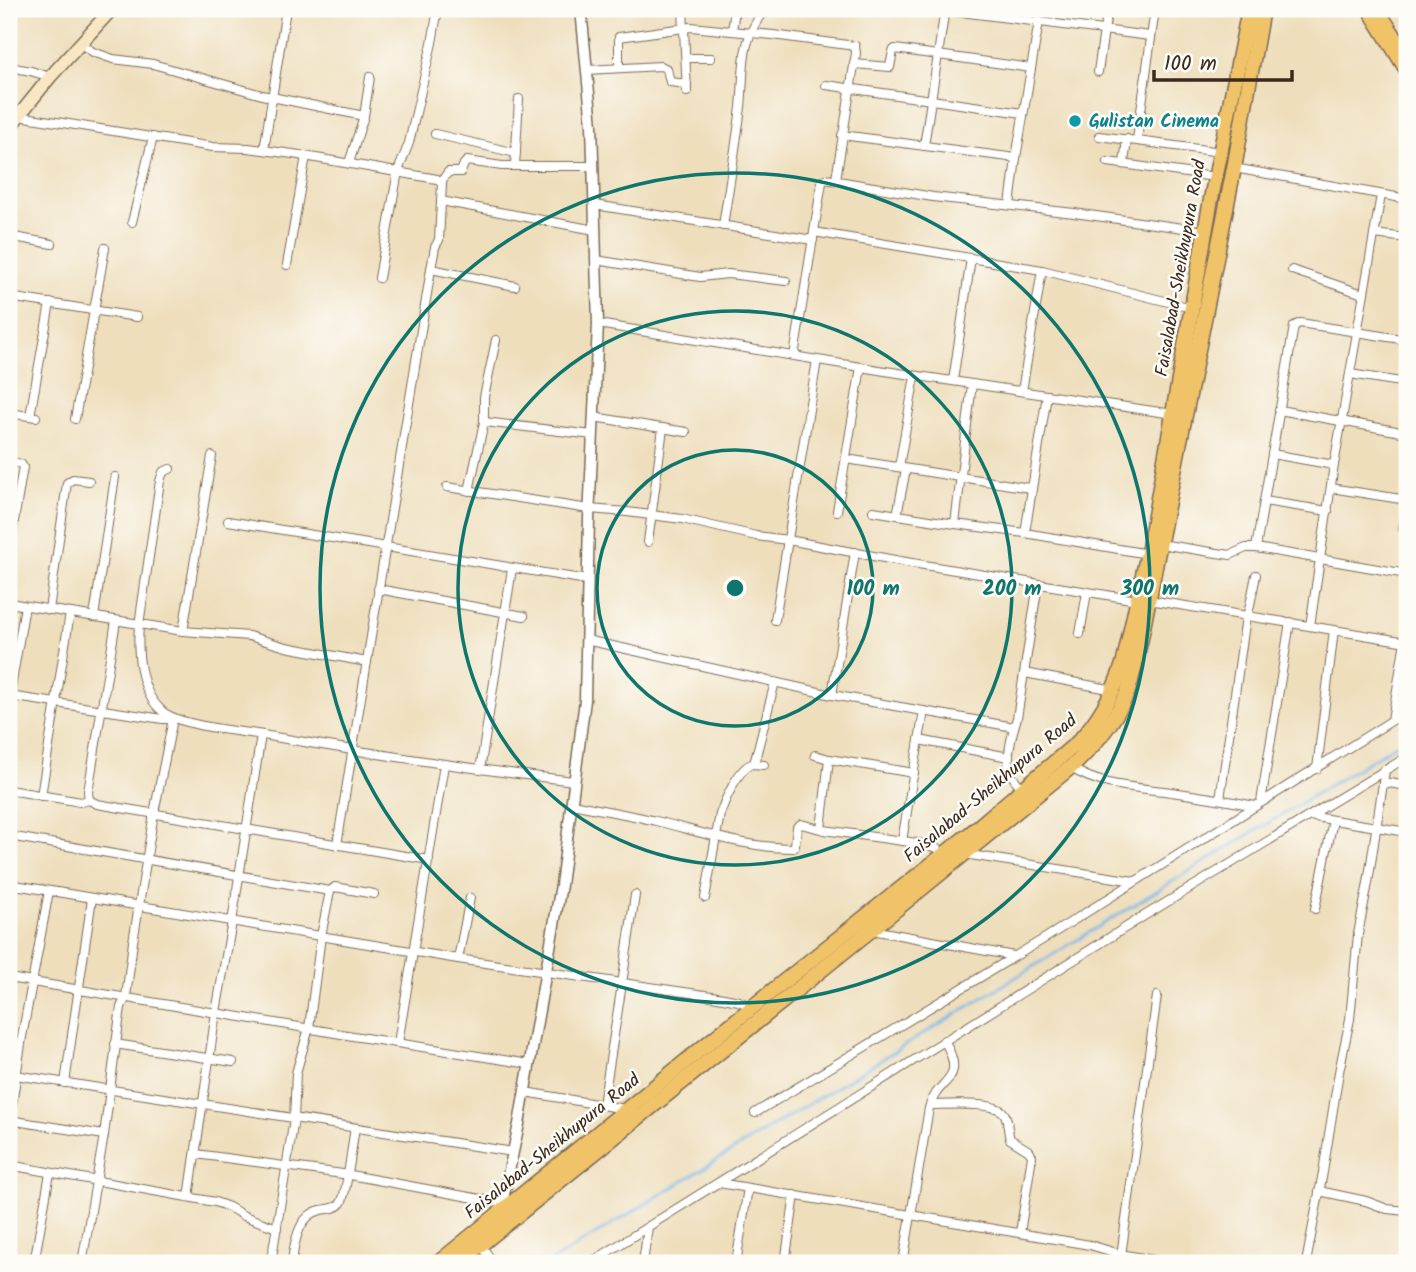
<svg xmlns="http://www.w3.org/2000/svg" width="1416" height="1272" font-family="Kalam,sans-serif">
<style>
.lines{fill:none;stroke-linecap:round;stroke-linejoin:round}
.stream{stroke:#73b6e9;stroke-width:2.5}
.minor-casing{stroke:#7a6955;stroke-width:10}
.tertiary-casing{stroke:#7a6955;stroke-width:13}
.secondary-casing{stroke:#7a6955;stroke-width:15}
.primary-casing{stroke:#7a6955;stroke-width:15}
.trunk-casing{stroke:#7a6955;stroke-width:17}
.minor{stroke:#fff;stroke-width:8}
.tertiary{stroke:#fff;stroke-width:10}
.secondary{stroke:#f9e7c3;stroke-width:12}
.primary{stroke:#f1c369;stroke-width:12}
.trunk{stroke:#f1c369;stroke-width:14}
.ring{fill:none;stroke:#0f766e;stroke-width:3.5}
.culture-dot{fill:#0f9aa8;stroke:#fdfcf7;stroke-width:2.5}
.labels{text-anchor:middle;stroke-width:5;stroke-linejoin:round;paint-order:stroke}
.culture-label{font-size:18px;font-weight:bold;fill:#0d838f;stroke:#fdfcf7;text-anchor:start}
.street-label{font-size:18px;fill:#3b2a1e;stroke:#fdfcf7}
.centre{fill:#0f766e;stroke:#fdfcf7;stroke-width:3.5}
.ring-label{font-size:21px;text-anchor:middle;font-weight:bold;fill:#0f766e;stroke:#fdfcf7;stroke-width:5;stroke-linejoin:round;paint-order:stroke}
</style>
<rect width="100%" height="100%" fill="#fdfcf7"/>
<filter id="ink" filterUnits="userSpaceOnUse"><feTurbulence type="fractalNoise" baseFrequency=".0143" numOctaves="2"/><feDisplacementMap in="SourceGraphic" scale="14" xChannelSelector="R" yChannelSelector="G"/><feConvolveMatrix kernelMatrix="1 2 1 2 8 2 1 2 1" color-interpolation-filters="sRGB"/></filter>
<filter id="wash" filterUnits="userSpaceOnUse"><feTurbulence type="fractalNoise" baseFrequency=".00686" numOctaves="4" result="noise"/><feDisplacementMap in="SourceGraphic" scale="28" xChannelSelector="R" yChannelSelector="G"/><feGaussianBlur stdDeviation="1.57" result="paint"/><feColorMatrix in="noise" values="0 0 0 0 0 0 0 0 0 0 0 0 0 0 0 0 0 1.4 0 .05"/><feComposite in="paint" operator="in"/></filter>
<g filter="url(#wash)">
<rect width="100%" height="100%" fill="#eedebc"/>
<g class="lines">
<!-- stream -->
<polyline class="stream" points="549,1263 1407,738"/>
</g>
</g>
<g filter="url(#ink)">
<g class="lines">
<!-- minor casing -->
<g class="minor-casing">
<g id="minor">
<polyline points="683,9 687,92"/>
<polyline points="937,9 1150,36"/>
<polyline points="732,31 735,9"/>
<polyline points="79,43 93,52 113,59 153,64 262,95 364,116"/>
<polyline points="686,58 711,58"/>
<polyline points="854,64 890,67 893,51 895,49 1031,68"/>
<polyline points="9,67 31,71 50,77"/>
<polyline points="619,68 619,37 691,27 773,35 855,46 856,53 836,179"/>
<polyline points="587,70 661,66 667,69 670,82 687,84"/>
<polyline points="1098,72 1104,30 1108,9"/>
<polyline points="826,85 1023,113"/>
<polyline points="19,116 213,147 248,148 293,154 437,179 442,183 439,240 435,247 431,269 337,845"/>
<polyline points="435,134 516,153"/>
<polyline points="842,135 1016,158"/>
<polyline points="1099,136 1221,152"/>
<polyline points="1137,140 1155,9"/>
<polyline points="924,146 945,9"/>
<polyline points="264,150 286,9"/>
<polyline points="1108,162 1215,177"/>
<polyline points="349,163 364,116 370,77"/>
<polyline points="1124,164 1127,139"/>
<polyline points="515,166 519,99"/>
<polyline points="1234,168 1407,199"/>
<polyline points="441,182 448,172 461,172 464,164 467,161 502,166 594,166"/>
<polyline points="441,201 595,230"/>
<polyline points="595,205 813,240"/>
<polyline points="1010,205 1016,158 1039,21"/>
<polyline points="132,222 153,137"/>
<path d="M723 226C729 186 736 147 741 107 745 68 739 42 765 9"/>
<polyline points="814,232 1042,270 1192,308"/>
<polyline points="1374,234 1407,238"/>
<polyline points="9,236 52,244"/>
<polyline points="596,260 700,277 728,274 786,281"/>
<polyline points="287,265 306,156"/>
<polyline points="431,269 515,286"/>
<polyline points="1292,270 1363,294"/>
<polyline points="379,278 398,171 409,143 432,43 438,9"/>
<polyline points="9,297 137,317"/>
<polyline points="598,324 885,371 1173,414"/>
<polyline points="794,356 822,182 826,179 933,197 1074,213 1205,231"/>
<polyline points="1350,374 1407,383"/>
<polyline points="953,381 971,258"/>
<polyline points="1022,391 1042,270"/>
<polyline points="1279,410 1407,433"/>
<polyline points="9,413 36,417"/>
<polyline points="30,416 50,303"/>
<polyline points="594,417 686,432"/>
<polyline points="75,419 105,248"/>
<polyline points="484,422 593,435"/>
<polyline points="1272,454 1334,465"/>
<polyline points="846,459 1030,488"/>
<polyline points="9,461 21,464 23,467 9,551"/>
<polyline points="899,467 915,376"/>
<path d="M170 469 163 472 160 481 139 625C137 652 139 690 161 710 177 726 239 731 263 735 367 753 470 769 574 781"/>
<polyline points="447,487 589,509 627,512 682,519 756,536 788,540 900,561 1137,600"/>
<polyline points="1331,488 1407,500"/>
<polyline points="469,491 484,422 484,397 496,340"/>
<polyline points="1264,501 1328,511"/>
<polyline points="837,511 861,367"/>
<polyline points="873,511 955,524 1025,533 1148,554"/>
<polyline points="897,515 906,469"/>
<polyline points="228,521 587,580"/>
<polyline points="955,524 972,384"/>
<polyline points="1403,529 1407,503"/>
<polyline points="1025,533 1047,395"/>
<polyline points="648,542 663,428"/>
<polyline points="1160,544 1230,555 1246,548 1256,548 1407,574"/>
<polyline points="1256,548 1294,326 1300,323 1407,340"/>
<polyline points="378,589 524,616"/>
<polyline points="1149,600 1407,642"/>
<polyline points="9,603 183,631 249,636 286,647 367,662"/>
<polyline points="49,610 67,483 73,479 89,481"/>
<polyline points="94,617 115,477"/>
<polyline points="775,620 817,360"/>
<polyline points="1310,626 1334,465 1381,195"/>
<polyline points="183,631 212,456"/>
<polyline points="1080,634 1087,592"/>
<polyline points="586,640 832,695 1014,727"/>
<polyline points="1025,673 1114,690"/>
<polyline points="832,695 855,552"/>
<polyline points="9,696 163,719 173,719 154,813 133,942 126,997 121,1007 119,1022 104,1135 82,1263"/>
<polyline points="9,699 25,606"/>
<polyline points="1392,720 1407,629"/>
<polyline points="919,740 1009,757"/>
<polyline points="815,755 829,759 914,773"/>
<polyline points="754,764 775,682"/>
<path d="M1070 767C1098 786 1131 787 1164 791 1194 795 1225 800 1255 806"/>
<polyline points="1317,769 1334,630"/>
<polyline points="480,770 512,569"/>
<polyline points="1383,782 1407,786"/>
<path d="M1023 789C1019 784 1011 777 1009 770 1006 759 1013 729 1017 718L1038 584"/>
<polyline points="9,790 81,802 89,800 97,804 429,860"/>
<polyline points="41,796 70,613"/>
<polyline points="1220,799 1246,617 1249,610 1256,575"/>
<polyline points="89,800 88,792 116,621"/>
<polyline points="1261,802 1290,622"/>
<path d="M572 804C600 810 628 814 656 821 701 832 747 848 793 848L795 845 797 827 801 824 824 830 924 844 937 848 945 854"/>
<polyline points="1309,816 1407,832"/>
<polyline points="821,829 829,759"/>
<polyline points="9,836 330,891"/>
<polyline points="902,841 924,711"/>
<polyline points="964,854 1134,881"/>
<polyline points="9,884 458,959 718,997 739,1001 752,1007"/>
<path d="M705 898 720 814C724 802 739 767 752 764 753 764 762 765 764 765"/>
<polyline points="1315,909 1333,820"/>
<polyline points="872,930 1014,956"/>
<polyline points="1405,940 1407,921"/>
<polyline points="458,959 470,898"/>
<polyline points="9,978 359,1037 529,1064"/>
<polyline points="398,1043 444,765"/>
<polyline points="115,1044 233,1062"/>
<polyline points="9,1074 513,1152"/>
<polyline points="65,1083 92,898"/>
<polyline points="525,1092 625,1109"/>
<polyline points="603,1105 622,984 635,895"/>
<path d="M930 1105C945 1105 992 1101 1003 1112 1009 1118 1007 1131 1010 1139L1029 1151 1032 1156 1020 1233"/>
<polyline points="755,1113 1047,937 1407,711"/>
<polyline points="9,1120 104,1135"/>
<polyline points="9,1125 22,1037 49,891"/>
<polyline points="196,1154 350,1175 502,1203"/>
<polyline points="9,1165 215,1202 229,1207 244,1216 277,1228"/>
<polyline points="719,1183 1090,1245 1120,1254 1170,1263"/>
<polyline points="1319,1191 1366,1201 1387,1209 1407,1211"/>
<polyline points="189,1197 216,1012 232,922 261,735"/>
<polyline points="480,1243 493,1263"/>
<polyline points="9,1263 10,1263"/>
<polyline points="34,1263 50,1173"/>
<polyline points="271,1263 294,1119 296,1073 309,1028 321,936 330,891 335,887 374,894"/>
<path d="M292 1263C294 1244 298 1215 321 1210 328 1209 336 1209 341 1203 347 1194 352 1143 355 1128"/>
<polyline points="590,1263 1144,916 1407,757"/>
<polyline points="643,1263 648,1227"/>
<polyline points="736,1263 748,1188"/>
<polyline points="785,1263 795,1195"/>
<path d="M903 1263 929 1108C939 1075 968 1083 944 1040"/>
<polyline points="1120,1263 1157,996"/>
<polyline points="1306,1263 1323,1172 1339,1072 1350,1019 1358,934 1368,883 1385,770"/>
</g>
</g>
<!-- tertiary casing -->
<g class="tertiary-casing">
<polyline id="tertiary" points="500,1213 519,1124 561,885 585,700 589,519 598,324 592,125 581,9"/>
</g>
<!-- secondary casing -->
<g class="secondary-casing">
<polyline id="secondary" points="9,128 50,77 112,9"/>
</g>
<!-- primary casing -->
<g class="primary-casing">
<g id="primary">
<polyline points="1368,9 1407,72"/>
<polyline points="1378,9 1407,54"/>
</g>
</g>
<!-- trunk casing -->
<g class="trunk-casing">
<g id="trunk">
<path d="M438 1263 782 983 971 833 1077 743C1100 719 1114 693 1124 661L1151 538 1211 199 1249 9"/>
<path d="M458 1263 866 934 1077 762C1097 742 1117 718 1128 691 1133 675 1136 659 1140 643L1235 163 1262 9"/>
</g>
</g>
<!-- minor -->
<use href="#minor" class="minor"/>
<!-- tertiary -->
<use href="#tertiary" class="tertiary"/>
<!-- secondary -->
<use href="#secondary" class="secondary"/>
<!-- primary -->
<use href="#primary" class="primary"/>
<!-- trunk -->
<use href="#trunk" class="trunk"/>
</g>
</g>
<!-- distance rings -->
<g class="ring">
<circle cx="735" cy="588" r="138"/>
<circle cx="735" cy="588" r="277"/>
<circle cx="735" cy="588" r="415"/>
</g>
<!-- markers -->
<circle class="culture-dot" cx="1075" cy="121" r="7"/>
<g class="labels">
<!-- culture labels -->
<g class="culture-label">
<text x="1089" y="127">Gulistan Cinema</text>
</g>
<!-- street labels -->
<g class="street-label">
<text transform="translate(1180 268) rotate(-80)" y="6">Faisalabad-Sheikhupura Road</text>
<text transform="translate(990 788) rotate(-40)" y="6">Faisalabad-Sheikhupura Road</text>
<text transform="translate(552 1146) rotate(-39)" y="6">Faisalabad-Sheikhupura Road</text>
</g>
</g>
<circle cx="735" cy="588" r="10" class="centre"/>
<g class="ring-label">
<text x="873" y="595">100 m</text>
<text x="1012" y="595">200 m</text>
<text x="1150" y="595">300 m</text>
</g>
<!-- margin -->
<rect width="1416" height="1272" fill="none" stroke="#fdfcf7" stroke-width="35"/>
<!-- scale -->
<path d="M1154 70v10h138v-10" fill="none" stroke="#3b2a1e" stroke-width="3.5"/>
<text x="1164" y="70" font-size="21" fill="#3b2a1e" stroke="#fdfcf7" stroke-width="5" paint-order="stroke">100 m</text>
</svg>
